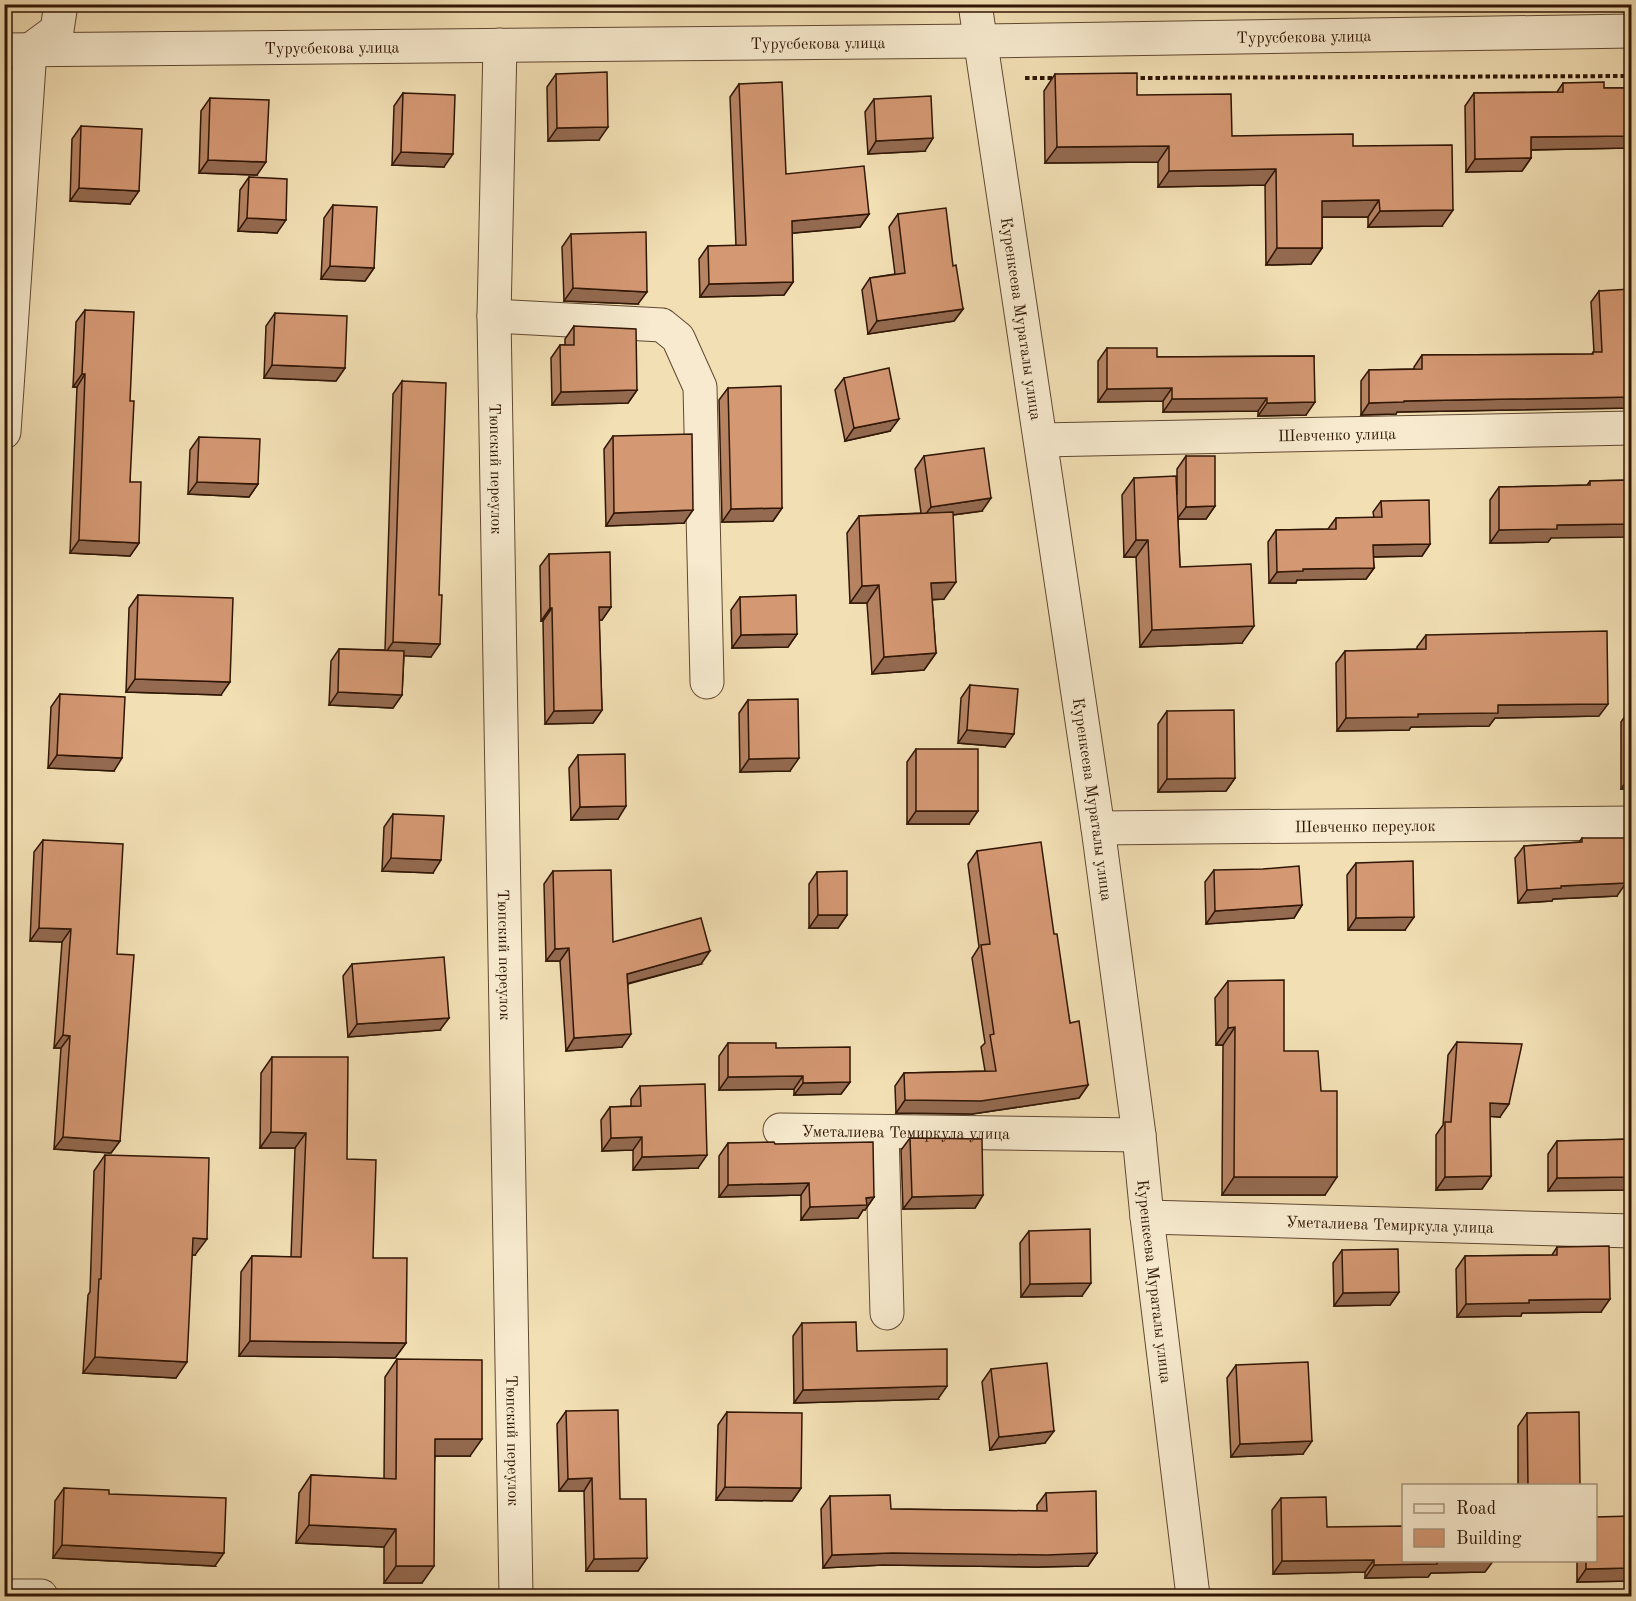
<svg xmlns="http://www.w3.org/2000/svg" width="1636" height="1601" font-family="'Old Standard TT',serif">
<style>
.lines{fill:none;stroke-linecap:round;stroke-linejoin:round}
.minor-casing{stroke:#604831;stroke-width:35}
.tertiary-casing{stroke:#604831;stroke-width:35}
.path{stroke:#301605;stroke-width:4;stroke-dasharray:4.5 3;stroke-linecap:butt}
.minor{stroke:#f7eace;stroke-width:33}
.tertiary{stroke:#f7eace;stroke-width:33}
.wall{fill:#b68363;stroke:#301605;stroke-width:1.5}
.shaded-wall{fill:#946a50;stroke:#301605;stroke-width:1.5}
.building{fill:#d49873;stroke:#301605;stroke-width:1.5}
.labels{text-anchor:middle;stroke-width:6;stroke-linejoin:round;paint-order:stroke}
.street-label{font-size:16px;fill:#301605;stroke:#f7eace}
</style>
<rect width="100%" height="100%" fill="#f2dfb4"/>
<filter id="stains"><feTurbulence type="fractalNoise" baseFrequency=".00333" numOctaves="4"/><feColorMatrix values="0 0 0 0 .2 0 0 0 0 .09 0 0 0 0 .02 0 0 0 .5 -.17"/></filter>
<radialGradient id="worn" r=".72"><stop offset=".6" stop-color="#630" stop-opacity="0"/><stop offset="1" stop-color="#630" stop-opacity=".3"/></radialGradient>
<g class="lines">
<!-- minor casing -->
<g class="minor-casing">
<g id="minor">
<path id="s1" d="M975 4 1098 828 1139 1135 1147 1217 1193 1596"/>
<path id="s2" d="M500 45 494 316 516 1596"/>
<polyline points="494,316 662,325 678,338 700,387 707,682"/>
<polyline points="4,432 30,50 57,30 61,4"/>
<path id="s3" d="M1041 440 1632 428"/>
<path id="s4" d="M1098 828 1632 823"/>
<path id="s5" d="M780 1130 1139 1135"/>
<polyline points="882,1132 887,1313"/>
<path id="s6" d="M1147 1217 1632 1231"/>
<polyline points="4,1596 41,1596"/>
</g>
</g>
<!-- tertiary casing -->
<g class="tertiary-casing">
<g id="tertiary">
<path id="s7" d="M4 50 980 41 1632 31"/>
</g>
</g>
<!-- path -->
<g class="path">
<polyline points="1025,78 1057,78"/>
<polyline points="1133,78 1632,76"/>
</g>
<!-- minor -->
<use href="#minor" class="minor"/>
<!-- tertiary -->
<use href="#tertiary" class="tertiary"/>
</g>
<!-- wall -->
<g class="wall">
<polygon points="556,74 599,140 548,141 547,87"/>
<polygon points="1055,74 1137,95 1232,136 1353,146 1442,226 1368,227 1368,217 1322,217 1322,248 1311,264 1266,265 1265,185 1158,187 1158,162 1045,163 1044,91"/>
<polygon points="1563,83 1604,88 1632,88 1632,158 1629,158 1629,148 1531,150 1531,158 1522,171 1466,172 1465,106 1474,93 1557,92"/>
<polygon points="739,84 786,174 869,214 860,227 792,233 793,282 784,295 700,297 699,259 708,246 736,246 730,97"/>
<polygon points="403,93 444,167 392,165 394,106"/>
<polygon points="210,98 257,175 199,173 201,111"/>
<polygon points="874,99 925,151 868,154 865,112"/>
<polygon points="81,126 130,204 70,201 72,139"/>
<polygon points="249,177 277,233 238,231 240,190"/>
<polygon points="333,205 374,268 365,281 321,279 324,218"/>
<polygon points="898,214 953,266 963,309 954,321 868,334 862,290 870,278 895,274 889,227"/>
<polygon points="571,234 638,304 564,301 562,247"/>
<polygon points="1599,291 1632,408 1397,412 1396,414 1361,415 1361,381 1369,370 1414,369 1414,367 1422,355 1591,354 1594,352 1591,302"/>
<polygon points="85,310 130,401 130,482 139,543 130,556 70,553 77,387 73,387 76,322"/>
<polygon points="275,313 345,368 336,381 264,378 266,326"/>
<polygon points="574,326 637,390 628,403 552,405 551,358 560,345 565,345 565,339"/>
<polygon points="1107,348 1157,357 1314,356 1306,415 1258,416 1258,411 1163,412 1163,401 1098,402 1098,361"/>
<polygon points="844,378 890,431 845,441 835,390"/>
<polygon points="402,381 431,657 404,655 402,695 393,708 329,705 331,661 339,649 385,650 393,394"/>
<polygon points="728,388 782,508 773,521 722,522 719,400"/>
<polygon points="613,436 684,523 606,526 604,449"/>
<polygon points="199,437 258,484 249,497 188,494 190,450"/>
<polygon points="924,456 982,511 953,515 944,599 932,600 936,653 924,670 872,674 867,603 850,603 847,533 859,516 921,513 915,469"/>
<polygon points="1186,456 1215,506 1206,519 1178,519 1180,567 1242,643 1140,647 1136,557 1124,557 1122,495 1134,478 1177,494 1177,469"/>
<polygon points="1632,480 1551,538 1548,542 1490,543 1490,500 1499,487 1587,485 1590,481"/>
<polygon points="1381,501 1430,544 1422,556 1373,557 1374,568 1366,579 1297,580 1296,583 1269,583 1268,542 1276,530 1328,529 1336,518 1374,518 1373,512"/>
<polygon points="549,554 611,607 602,620 599,620 602,710 593,723 545,724 543,621 541,621 540,566"/>
<polygon points="138,595 221,695 126,692 129,608"/>
<polygon points="740,597 797,634 788,647 732,648 731,610"/>
<polygon points="1426,635 1599,716 1495,718 1489,726 1411,727 1409,730 1337,731 1336,663 1345,651 1417,649 1417,647"/>
<polygon points="970,685 1005,747 958,743 961,698"/>
<polygon points="60,694 114,771 48,768 51,707"/>
<polygon points="748,700 790,771 740,772 739,713"/>
<polygon points="1630,709 1632,709 1632,789 1621,789 1621,722"/>
<polygon points="1167,711 1235,778 1226,791 1158,792 1158,724"/>
<polygon points="916,749 969,824 907,824 907,762"/>
<polygon points="578,755 618,819 571,820 569,768"/>
<polygon points="393,814 433,873 382,871 384,827"/>
<polygon points="1582,838 1617,896 1553,899 1552,901 1518,903 1515,858 1524,846 1579,842"/>
<polygon points="43,840 117,954 120,1141 111,1153 54,1149 61,1048 54,1048 62,942 30,941 34,852"/>
<polygon points="977,851 1054,934 1070,1023 1088,1085 1079,1098 972,1114 896,1113 895,1086 904,1073 985,1071 981,1047 985,1043 972,958 979,947 968,864"/>
<polygon points="1356,863 1405,930 1348,930 1347,875"/>
<polygon points="1214,870 1302,905 1294,918 1206,924 1205,882"/>
<polygon points="553,871 613,942 701,964 628,984 622,1047 566,1051 560,961 546,961 544,884"/>
<polygon points="817,872 847,915 838,928 809,928 809,884"/>
<polygon points="352,964 440,1030 348,1037 343,976"/>
<polygon points="1228,981 1284,1051 1325,1195 1222,1195 1223,1045 1216,1045 1215,998"/>
<polygon points="1457,1042 1500,1117 1490,1116 1491,1176 1482,1189 1436,1190 1436,1135 1443,1125 1448,1055"/>
<polygon points="728,1043 776,1048 850,1082 841,1094 794,1095 794,1089 719,1090 719,1056"/>
<polygon points="272,1057 347,1159 373,1258 406,1343 395,1358 239,1356 241,1272 252,1256 291,1257 295,1148 260,1148 261,1073"/>
<polygon points="640,1086 698,1168 633,1170 633,1150 602,1151 601,1120 610,1107 631,1106 631,1099"/>
<polygon points="910,1138 983,1195 975,1208 903,1209 901,1150"/>
<polygon points="1632,1139 1548,1191 1548,1154 1557,1141"/>
<polygon points="728,1143 775,1144 874,1197 865,1210 863,1210 858,1218 801,1220 801,1195 719,1197 719,1156"/>
<polygon points="105,1155 195,1255 192,1255 176,1378 83,1373 88,1295 90,1292 94,1171"/>
<polygon points="1029,1231 1082,1296 1021,1297 1020,1243"/>
<polygon points="1557,1247 1601,1312 1522,1313 1521,1316 1457,1317 1456,1269 1465,1256 1552,1255"/>
<polygon points="1342,1250 1399,1292 1390,1305 1334,1306 1333,1263"/>
<polygon points="802,1323 857,1351 938,1399 794,1403 793,1336"/>
<polygon points="397,1359 470,1456 435,1456 422,1583 384,1583 384,1547 296,1543 299,1493 311,1475 384,1479 385,1377"/>
<polygon points="1236,1365 1303,1454 1231,1457 1227,1378"/>
<polygon points="991,1369 1045,1443 990,1450 982,1382"/>
<polygon points="566,1411 620,1499 647,1558 638,1571 586,1571 584,1491 559,1491 557,1424"/>
<polygon points="727,1412 801,1488 792,1501 716,1500 718,1425"/>
<polygon points="1527,1413 1580,1485 1518,1485 1518,1426"/>
<polygon points="64,1488 109,1494 215,1566 53,1558 55,1501"/>
<polygon points="1046,1493 1097,1553 1088,1566 1038,1567 883,1565 823,1568 821,1509 830,1496 891,1509 1037,1511 1037,1505"/>
<polygon points="1281,1498 1327,1527 1485,1572 1431,1573 1428,1577 1365,1578 1365,1572 1273,1574 1272,1510"/>
<polygon points="1632,1516 1632,1581 1577,1582 1577,1560 1596,1560"/>
</g>
<!-- shaded-wall -->
<g class="shaded-wall">
<polygon points="493,4 524,4 523,6 492,7"/>
<polygon points="608,127 599,140 548,141 557,128"/>
<polygon points="1632,136 1632,145 1629,148 1522,150 1531,137"/>
<polygon points="933,138 925,151 868,154 876,141"/>
<polygon points="1169,146 1158,162 1045,163 1057,147"/>
<polygon points="401,152 453,154 444,167 392,165"/>
<polygon points="1531,158 1522,171 1466,172 1475,159"/>
<polygon points="208,160 266,162 257,175 199,173"/>
<polygon points="1276,169 1265,185 1158,187 1169,171"/>
<polygon points="79,188 139,191 130,204 70,201"/>
<polygon points="1379,200 1368,217 1310,217 1322,201"/>
<polygon points="1453,210 1442,226 1368,227 1380,211"/>
<polygon points="869,214 860,227 783,234 792,221"/>
<polygon points="247,218 286,220 277,233 238,231"/>
<polygon points="1277,248 1322,248 1311,264 1266,265"/>
<polygon points="330,266 374,268 365,281 321,279"/>
<polygon points="793,282 784,295 700,297 709,284"/>
<polygon points="573,288 647,292 638,304 564,301"/>
<polygon points="963,309 954,321 868,334 877,321"/>
<polygon points="272,365 345,368 336,381 264,378"/>
<polygon points="82,374 85,374 77,387 73,387"/>
<polygon points="1172,388 1163,401 1098,402 1107,389"/>
<polygon points="637,390 628,403 552,405 561,392"/>
<polygon points="1632,397 1632,408 1397,412 1396,414 1361,415 1369,403 1404,401"/>
<polygon points="1267,398 1258,411 1163,412 1172,399"/>
<polygon points="1315,402 1306,415 1258,416 1267,403"/>
<polygon points="899,419 890,431 845,441 854,428"/>
<polygon points="197,482 258,484 249,497 188,494"/>
<polygon points="991,498 982,511 922,519 931,507"/>
<polygon points="1215,506 1206,519 1177,519 1186,507"/>
<polygon points="782,508 773,521 722,522 731,509"/>
<polygon points="693,510 684,523 606,526 614,513"/>
<polygon points="1632,524 1632,537 1551,538 1548,542 1490,543 1499,530 1557,525"/>
<polygon points="79,540 139,543 130,556 70,553"/>
<polygon points="1136,540 1148,540 1136,557 1124,557"/>
<polygon points="1430,544 1422,556 1365,557 1373,545"/>
<polygon points="1374,568 1366,579 1297,580 1296,583 1269,583 1277,572 1303,569"/>
<polygon points="956,582 944,599 919,600 931,583"/>
<polygon points="879,585 867,603 850,603 862,586"/>
<polygon points="599,607 611,607 602,620 590,620"/>
<polygon points="550,608 552,608 543,621 541,621"/>
<polygon points="1254,626 1242,643 1140,647 1152,630"/>
<polygon points="797,634 788,647 732,648 741,635"/>
<polygon points="393,642 440,644 431,657 384,655"/>
<polygon points="936,653 924,670 872,674 884,657"/>
<polygon points="135,679 230,682 221,695 126,692"/>
<polygon points="338,692 402,695 393,708 329,705"/>
<polygon points="1608,704 1599,716 1495,718 1489,726 1411,727 1409,730 1337,731 1346,718 1418,714 1498,705"/>
<polygon points="602,710 593,723 545,724 554,711"/>
<polygon points="967,730 1014,734 1005,747 958,743"/>
<polygon points="57,755 122,758 114,771 48,768"/>
<polygon points="799,758 790,771 740,772 749,759"/>
<polygon points="1630,776 1632,776 1632,789 1621,789"/>
<polygon points="1235,778 1226,791 1158,792 1167,779"/>
<polygon points="626,806 618,819 571,820 580,807"/>
<polygon points="916,811 978,811 969,824 907,824"/>
<polygon points="391,858 441,860 433,873 382,871"/>
<polygon points="1626,883 1617,896 1553,899 1552,901 1518,903 1527,890 1561,886"/>
<polygon points="1302,905 1294,918 1206,924 1215,911"/>
<polygon points="818,915 847,915 838,928 809,928"/>
<polygon points="1414,917 1405,930 1348,930 1356,918"/>
<polygon points="39,928 71,929 62,942 30,941"/>
<polygon points="569,948 560,961 546,961 555,949"/>
<polygon points="710,951 701,964 618,986 627,974"/>
<polygon points="449,1018 440,1030 348,1037 357,1024"/>
<polygon points="1235,1027 1223,1045 1216,1045 1228,1028"/>
<polygon points="631,1034 622,1047 566,1051 574,1038"/>
<polygon points="63,1035 70,1036 61,1048 54,1048"/>
<polygon points="803,1076 794,1089 719,1090 728,1077"/>
<polygon points="850,1082 841,1094 794,1095 803,1083"/>
<polygon points="1088,1085 1079,1098 972,1114 896,1113 905,1100"/>
<polygon points="1490,1103 1509,1104 1500,1117 1481,1116"/>
<polygon points="271,1132 306,1133 295,1148 260,1148"/>
<polygon points="63,1137 120,1141 111,1153 54,1149"/>
<polygon points="642,1137 633,1150 602,1151 611,1138"/>
<polygon points="707,1155 698,1168 633,1170 642,1157"/>
<polygon points="1491,1176 1482,1189 1436,1190 1445,1177"/>
<polygon points="1234,1177 1337,1177 1325,1195 1222,1195"/>
<polygon points="1632,1177 1632,1190 1548,1191 1557,1178"/>
<polygon points="809,1183 801,1195 719,1197 728,1185"/>
<polygon points="983,1195 975,1208 903,1209 912,1197"/>
<polygon points="874,1197 865,1210 863,1210 858,1218 801,1220 810,1207 866,1198"/>
<polygon points="193,1238 207,1239 195,1255 182,1254"/>
<polygon points="1091,1283 1082,1296 1021,1297 1030,1284"/>
<polygon points="1399,1292 1390,1305 1334,1306 1343,1293"/>
<polygon points="1610,1299 1601,1312 1522,1313 1521,1316 1457,1317 1466,1304 1529,1300"/>
<polygon points="250,1341 406,1343 395,1358 239,1356"/>
<polygon points="95,1357 187,1362 176,1378 83,1373"/>
<polygon points="947,1386 938,1399 794,1403 803,1390"/>
<polygon points="1054,1431 1045,1443 990,1450 999,1437"/>
<polygon points="435,1439 482,1439 470,1456 423,1456"/>
<polygon points="1312,1441 1303,1454 1231,1457 1240,1444"/>
<polygon points="592,1478 584,1491 559,1491 568,1479"/>
<polygon points="725,1487 801,1488 792,1501 716,1500"/>
<polygon points="309,1525 396,1529 384,1547 296,1543"/>
<polygon points="62,1545 224,1553 215,1566 53,1558"/>
<polygon points="892,1553 1097,1553 1088,1566 1038,1567 883,1565 823,1568 832,1555"/>
<polygon points="647,1558 638,1571 586,1571 594,1559"/>
<polygon points="1374,1560 1365,1572 1273,1574 1282,1561"/>
<polygon points="1494,1560 1485,1572 1431,1573 1428,1577 1365,1578 1374,1565 1437,1561"/>
<polygon points="396,1566 434,1566 422,1583 384,1583"/>
<polygon points="1632,1568 1632,1581 1577,1582 1586,1569"/>
</g>
<!-- building -->
<g class="building">
<polygon points="607,72 608,127 557,128 556,74"/>
<polygon points="1137,73 1137,95 1231,94 1232,136 1353,134 1353,146 1452,145 1453,210 1380,211 1379,200 1322,201 1322,248 1277,248 1276,169 1169,171 1169,146 1057,147 1055,74"/>
<polygon points="782,82 786,174 864,166 869,214 792,221 793,282 709,284 708,246 746,245 739,84"/>
<polygon points="1604,82 1604,88 1632,88 1632,136 1531,137 1531,158 1475,159 1474,93 1563,92 1563,83"/>
<polygon points="403,93 455,95 453,154 401,152"/>
<polygon points="931,96 933,138 876,141 874,99"/>
<polygon points="210,98 269,100 266,162 208,160"/>
<polygon points="81,126 142,129 139,191 79,188"/>
<polygon points="249,177 287,179 286,220 247,218"/>
<polygon points="333,205 377,207 374,268 330,266"/>
<polygon points="946,208 953,266 956,265 963,309 877,321 870,278 905,273 898,214"/>
<polygon points="646,232 647,292 573,288 571,234"/>
<polygon points="1630,289 1632,316 1632,397 1404,401 1404,402 1369,403 1369,370 1422,369 1422,355 1593,354 1593,352 1602,352 1599,291"/>
<polygon points="85,310 134,312 130,401 134,401 130,482 141,482 139,543 79,540 85,374 82,374"/>
<polygon points="275,313 347,316 345,368 272,365"/>
<polygon points="574,326 636,329 637,390 561,392 560,345 574,345"/>
<polygon points="1107,348 1157,348 1157,357 1314,356 1315,402 1267,403 1267,398 1172,399 1172,388 1107,389"/>
<polygon points="889,368 899,419 854,428 844,378"/>
<polygon points="402,381 446,383 439,595 442,595 440,644 393,642"/>
<polygon points="781,386 782,508 731,509 728,388"/>
<polygon points="692,434 693,510 614,513 613,436"/>
<polygon points="199,437 260,439 258,484 197,482"/>
<polygon points="984,448 991,498 931,507 924,456"/>
<polygon points="1186,456 1215,456 1215,506 1186,507"/>
<polygon points="1176,476 1180,567 1251,564 1254,626 1152,630 1148,540 1136,540 1134,478"/>
<polygon points="1632,480 1632,524 1557,525 1557,529 1499,530 1499,487 1590,485 1590,481"/>
<polygon points="1429,500 1430,544 1373,545 1374,568 1303,569 1303,571 1277,572 1276,530 1336,529 1336,518 1382,517 1381,501"/>
<polygon points="953,512 956,582 931,583 936,653 884,657 879,585 862,586 859,516"/>
<polygon points="610,552 611,607 599,607 602,710 554,711 552,608 550,608 549,554"/>
<polygon points="138,595 233,598 230,682 135,679"/>
<polygon points="796,595 797,634 741,635 740,597"/>
<polygon points="1607,631 1608,704 1498,705 1498,713 1418,714 1418,717 1346,718 1345,651 1426,649 1426,635"/>
<polygon points="339,649 404,651 402,695 338,692"/>
<polygon points="970,685 1018,689 1014,734 967,730"/>
<polygon points="60,694 125,697 122,758 57,755"/>
<polygon points="798,699 799,758 749,759 748,700"/>
<rect x="1630" y="709" width="2" height="67"/>
<polygon points="1234,710 1235,778 1167,779 1167,711"/>
<rect x="916" y="749" width="62" height="62"/>
<polygon points="625,754 626,806 580,807 578,755"/>
<polygon points="393,814 444,816 441,860 391,858"/>
<polygon points="1582,838 1626,838 1626,883 1561,886 1561,888 1527,890 1524,846 1582,842"/>
<polygon points="43,840 123,844 117,954 134,955 120,1141 63,1137 70,1036 63,1035 71,929 39,928"/>
<polygon points="1041,842 1054,934 1057,934 1070,1023 1079,1021 1088,1085 981,1101 905,1100 904,1073 996,1071 990,1035 994,1034 981,945 990,944 977,851"/>
<polygon points="1413,861 1414,917 1356,918 1356,863"/>
<polygon points="1299,866 1302,905 1215,911 1214,870 1263,869"/>
<polygon points="611,870 613,942 701,918 710,951 627,974 631,1034 574,1038 569,948 555,949 553,871"/>
<polygon points="847,871 847,915 818,915 817,872"/>
<polygon points="444,957 449,1018 357,1024 352,964"/>
<polygon points="1284,980 1284,1051 1318,1051 1321,1091 1337,1091 1337,1177 1234,1177 1235,1027 1228,1028 1228,981"/>
<polygon points="1457,1042 1522,1044 1509,1104 1490,1103 1491,1176 1445,1177 1445,1122 1451,1122"/>
<polygon points="728,1043 776,1043 776,1048 850,1047 850,1082 803,1083 803,1076 728,1077"/>
<polygon points="272,1057 348,1057 347,1159 376,1160 373,1258 407,1258 406,1343 250,1341 252,1256 301,1257 306,1133 271,1132"/>
<polygon points="705,1084 707,1155 642,1157 642,1137 611,1138 610,1107 641,1106 640,1086"/>
<polygon points="910,1138 982,1139 983,1195 912,1197"/>
<polygon points="1632,1139 1632,1177 1557,1178 1557,1141"/>
<polygon points="774,1142 775,1144 873,1142 874,1197 866,1198 867,1205 810,1207 809,1183 728,1185 728,1143"/>
<polygon points="105,1155 209,1158 207,1239 193,1238 187,1362 95,1357 99,1279 101,1279"/>
<polygon points="1090,1229 1091,1283 1030,1284 1029,1231"/>
<polygon points="1609,1246 1610,1299 1529,1300 1529,1303 1466,1304 1465,1256 1557,1255 1557,1247"/>
<polygon points="1398,1249 1399,1292 1343,1293 1342,1250"/>
<polygon points="856,1322 857,1351 947,1349 947,1386 803,1390 802,1323"/>
<polygon points="397,1359 482,1360 482,1439 435,1439 434,1566 396,1566 396,1529 309,1525 311,1475 396,1479"/>
<polygon points="1308,1362 1312,1441 1240,1444 1236,1365"/>
<polygon points="1047,1363 1054,1431 999,1437 991,1369"/>
<polygon points="618,1410 620,1499 646,1499 647,1558 594,1559 592,1478 568,1479 566,1411"/>
<polygon points="727,1412 802,1413 801,1488 725,1487"/>
<polygon points="1579,1412 1580,1485 1528,1485 1527,1413"/>
<polygon points="64,1488 109,1490 109,1494 226,1498 224,1553 62,1545"/>
<polygon points="1096,1491 1097,1553 1047,1555 892,1553 832,1555 830,1496 890,1495 891,1509 1047,1511 1046,1493"/>
<polygon points="1326,1497 1327,1527 1404,1526 1404,1560 1442,1560 1437,1561 1437,1564 1374,1565 1374,1560 1282,1561 1281,1498"/>
<polygon points="1632,1516 1632,1568 1586,1569 1586,1560 1596,1560 1596,1517"/>
</g>
<g class="labels">
<!-- street labels -->
<g class="street-label">
<text dy="6" stroke="none"><textPath href="#s7" startOffset="1300">Турусбекова улица</textPath></text>
<text dy="6" stroke="none"><textPath href="#s7" startOffset="814">Турусбекова улица</textPath></text>
<text dy="6" stroke="none"><textPath href="#s7" startOffset="328">Турусбекова улица</textPath></text>
<text dy="6" stroke="none"><textPath href="#s1" startOffset="318">Куренкеева Мураталы улица</textPath></text>
<text dy="6" stroke="none"><textPath href="#s3" startOffset="296">Шевченко улица</textPath></text>
<text dy="6" stroke="none"><textPath href="#s2" startOffset="424">Тюпский переулок</textPath></text>
<text dy="6" stroke="none"><textPath href="#s1" startOffset="804">Куренкеева Мураталы улица</textPath></text>
<text dy="6" stroke="none"><textPath href="#s4" startOffset="267">Шевченко переулок</textPath></text>
<text dy="6" stroke="none"><textPath href="#s2" startOffset="910">Тюпский переулок</textPath></text>
<text dy="6" stroke="none"><textPath href="#s5" startOffset="126">Уметалиева Темиркула улица</textPath></text>
<text dy="6" stroke="none"><textPath href="#s6" startOffset="243">Уметалиева Темиркула улица</textPath></text>
<text dy="6" stroke="none"><textPath href="#s1" startOffset="1290">Куренкеева Мураталы улица</textPath></text>
<text dy="6" stroke="none"><textPath href="#s2" startOffset="1396">Тюпский переулок</textPath></text>
</g>
</g>
<!-- margin -->
<rect width="1636" height="1601" fill="none" stroke="#f2dfb4" stroke-width="24"/>
<rect x="6" y="6" width="1624" height="1589" fill="none" stroke="#301605" stroke-width="3"/>
<rect x="12" y="12" width="1612" height="1577" fill="none" stroke="#301605" stroke-width="1.5"/>
<!-- legend -->
<rect x="1402" y="1484" width="195" height="78" fill="#f7eace" stroke="#a7957e" stroke-width="1.5"/>
<rect x="1414" y="1504" width="30" height="9" fill="#f7eace" stroke="#a7957e" stroke-width="1.5"/>
<text x="1456" y="1514" font-size="18" fill="#301605">Road</text>
<rect x="1414" y="1529" width="30" height="18" fill="#d49873" stroke="#a7957e" stroke-width="1.5"/>
<text x="1456" y="1544" font-size="18" fill="#301605">Building</text>
<rect width="100%" height="100%" filter="url(#stains)"/>
<rect width="100%" height="100%" fill="url(#worn)"/>
</svg>
